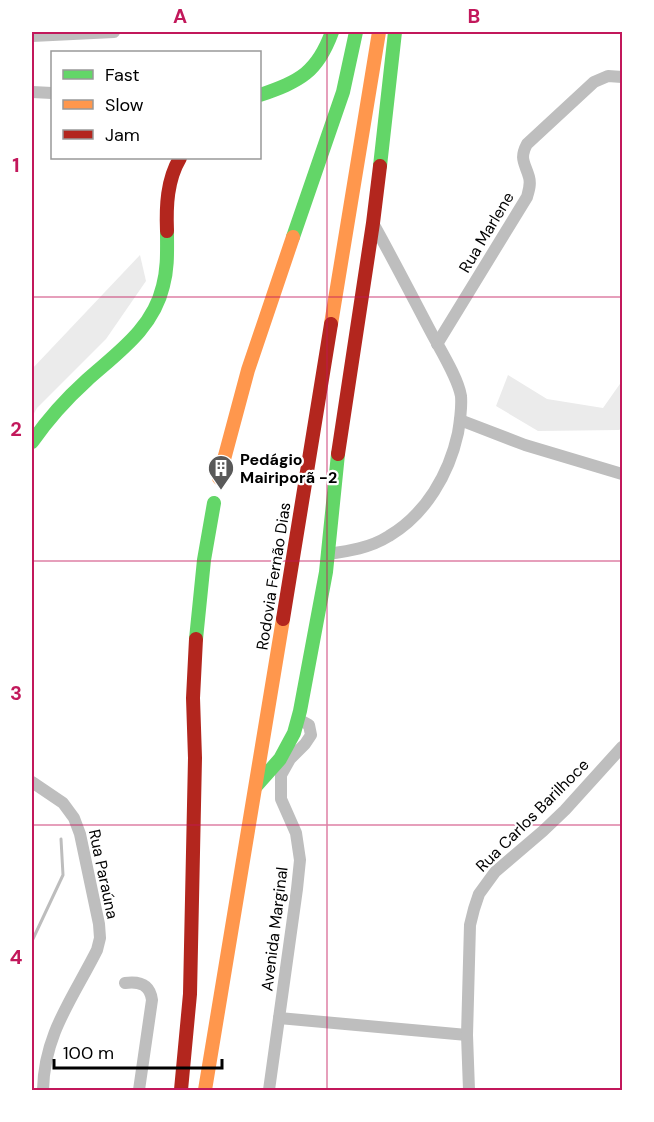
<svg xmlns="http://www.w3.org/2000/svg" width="654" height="1122" font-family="'DM Sans',sans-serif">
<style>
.green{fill:#ebebeb}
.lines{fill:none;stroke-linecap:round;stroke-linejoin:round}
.stream{stroke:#bdbdbd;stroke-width:3}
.street{stroke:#bebebe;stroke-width:12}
.fast{stroke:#63d668;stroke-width:14}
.slow{stroke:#ff974d;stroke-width:14}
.jam{stroke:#b3261e;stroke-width:14}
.grid{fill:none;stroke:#c2185b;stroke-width:1.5;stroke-opacity:0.55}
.labels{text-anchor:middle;stroke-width:4.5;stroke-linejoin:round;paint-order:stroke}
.street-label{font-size:16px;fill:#000;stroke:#fff}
.poi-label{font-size:16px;font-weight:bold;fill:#000;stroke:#fff;text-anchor:start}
.neatline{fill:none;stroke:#c2185b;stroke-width:2}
.grid-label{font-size:20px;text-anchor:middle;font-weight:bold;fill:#c2185b}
</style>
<rect width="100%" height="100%" fill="#fff"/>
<!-- green -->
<g class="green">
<polygon points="140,255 146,281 106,339 37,408 32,417 32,369"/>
<polygon points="508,375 547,399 603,408 622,381 622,428 619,430 538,431 496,406"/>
</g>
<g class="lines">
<!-- stream -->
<polyline class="stream" points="32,941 63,875 61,839"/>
<!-- street -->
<g class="street">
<polyline points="32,36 114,32"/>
<polyline points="32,92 52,93"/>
<path d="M437 344 527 197C529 190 531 184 529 177 525 163 519 159 527 144L594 82 608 76 622 77"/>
<polyline points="460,420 525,445 622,474"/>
<path d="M328 554C349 551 370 548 389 536 426 514 449 474 458 433 460 421 462 408 461 396 458 378 441 351 432 334 413 298 394 261 374 225"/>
<path d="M32 782 63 803 74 818 80 834 99 924 100 938 97 950C73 998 44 1034 43 1090"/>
<path d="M125 983C140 981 150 985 152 1000L139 1090"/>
<polyline points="279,1018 467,1035"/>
<polyline points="269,1090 297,889 300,860 296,833 281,799 281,775 290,759 305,744 311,735 309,725 298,719"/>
<polyline points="469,1090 467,1035 470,925 474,909 479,894 495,872 543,831 565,810 622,747"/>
</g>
<!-- fast -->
<g class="fast">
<path d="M260 95C300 81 317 73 332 32"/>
<polyline points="380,166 395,32"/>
<polyline points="293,237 343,92 356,32"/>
<path d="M32 442C48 419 66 399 87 380 117 353 153 329 163 286 168 268 167 250 167 231"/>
<polyline points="196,639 204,560 214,503"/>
<polyline points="256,786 280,759 294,733 300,711 326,572 338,454"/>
</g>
<!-- slow -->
<g class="slow">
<polyline points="331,324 379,32"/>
<polyline points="219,478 248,370 293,237"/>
<polyline points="205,1090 283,619"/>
</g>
<!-- jam -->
<g class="jam">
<path d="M167 231C166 206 167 180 180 158"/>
<polyline points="338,454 373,223 380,166"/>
<polyline points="283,619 331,324"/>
<polyline points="181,1090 190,994 195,758 193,698 196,639"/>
</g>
</g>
<!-- grid -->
<path class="grid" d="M327 32V1090M32 297H622M32 561H622M32 825H622"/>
<!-- icons -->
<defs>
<g id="building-pin" transform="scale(1.35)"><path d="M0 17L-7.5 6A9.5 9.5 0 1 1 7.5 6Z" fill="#595959" stroke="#fff"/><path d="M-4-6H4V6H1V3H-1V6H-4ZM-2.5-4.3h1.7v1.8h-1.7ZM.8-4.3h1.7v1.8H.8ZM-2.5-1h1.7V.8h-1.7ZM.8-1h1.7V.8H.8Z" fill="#fff"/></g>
</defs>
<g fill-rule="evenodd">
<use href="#building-pin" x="221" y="468"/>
</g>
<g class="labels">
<!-- street labels -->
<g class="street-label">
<text transform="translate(486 232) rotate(-59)" y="6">Rua Marlene</text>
<text transform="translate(273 576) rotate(-81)" y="6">Rodovia Fernão Dias</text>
<text transform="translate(532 815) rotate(-45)" y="6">Rua Carlos Barilhoce</text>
<text transform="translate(104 874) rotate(78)" y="6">Rua Paraúna</text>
<text transform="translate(274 929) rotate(-83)" y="6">Avenida Marginal</text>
</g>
<!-- poi labels -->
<g class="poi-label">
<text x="240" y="465">Pedágio<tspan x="240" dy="18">Mairiporã -2</tspan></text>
</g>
</g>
<!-- border -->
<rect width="654" height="1122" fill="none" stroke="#ffffff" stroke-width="66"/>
<!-- legend -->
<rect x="51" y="51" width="210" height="108" fill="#ffffff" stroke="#999999" stroke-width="1.5"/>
<rect x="63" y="70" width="30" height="9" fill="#63d668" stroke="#999999" stroke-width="1.5"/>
<text x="105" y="81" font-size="18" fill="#000000">Fast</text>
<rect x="63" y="100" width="30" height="9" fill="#ff974d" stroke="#999999" stroke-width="1.5"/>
<text x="105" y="111" font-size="18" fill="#000000">Slow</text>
<rect x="63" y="130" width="30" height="9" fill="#b3261e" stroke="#999999" stroke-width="1.5"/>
<text x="105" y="141" font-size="18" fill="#000000">Jam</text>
<!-- scale -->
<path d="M54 1059v9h168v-9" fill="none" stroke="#000000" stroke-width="3"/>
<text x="63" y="1059" font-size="18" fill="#000000" stroke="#ffffff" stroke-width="4.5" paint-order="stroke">100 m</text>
<rect x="33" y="33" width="588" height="1056" class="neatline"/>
<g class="grid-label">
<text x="180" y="23">A</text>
<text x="474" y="23">B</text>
<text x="16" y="172">1</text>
<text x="16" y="436">2</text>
<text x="16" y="700">3</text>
<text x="16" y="964">4</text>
</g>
</svg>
